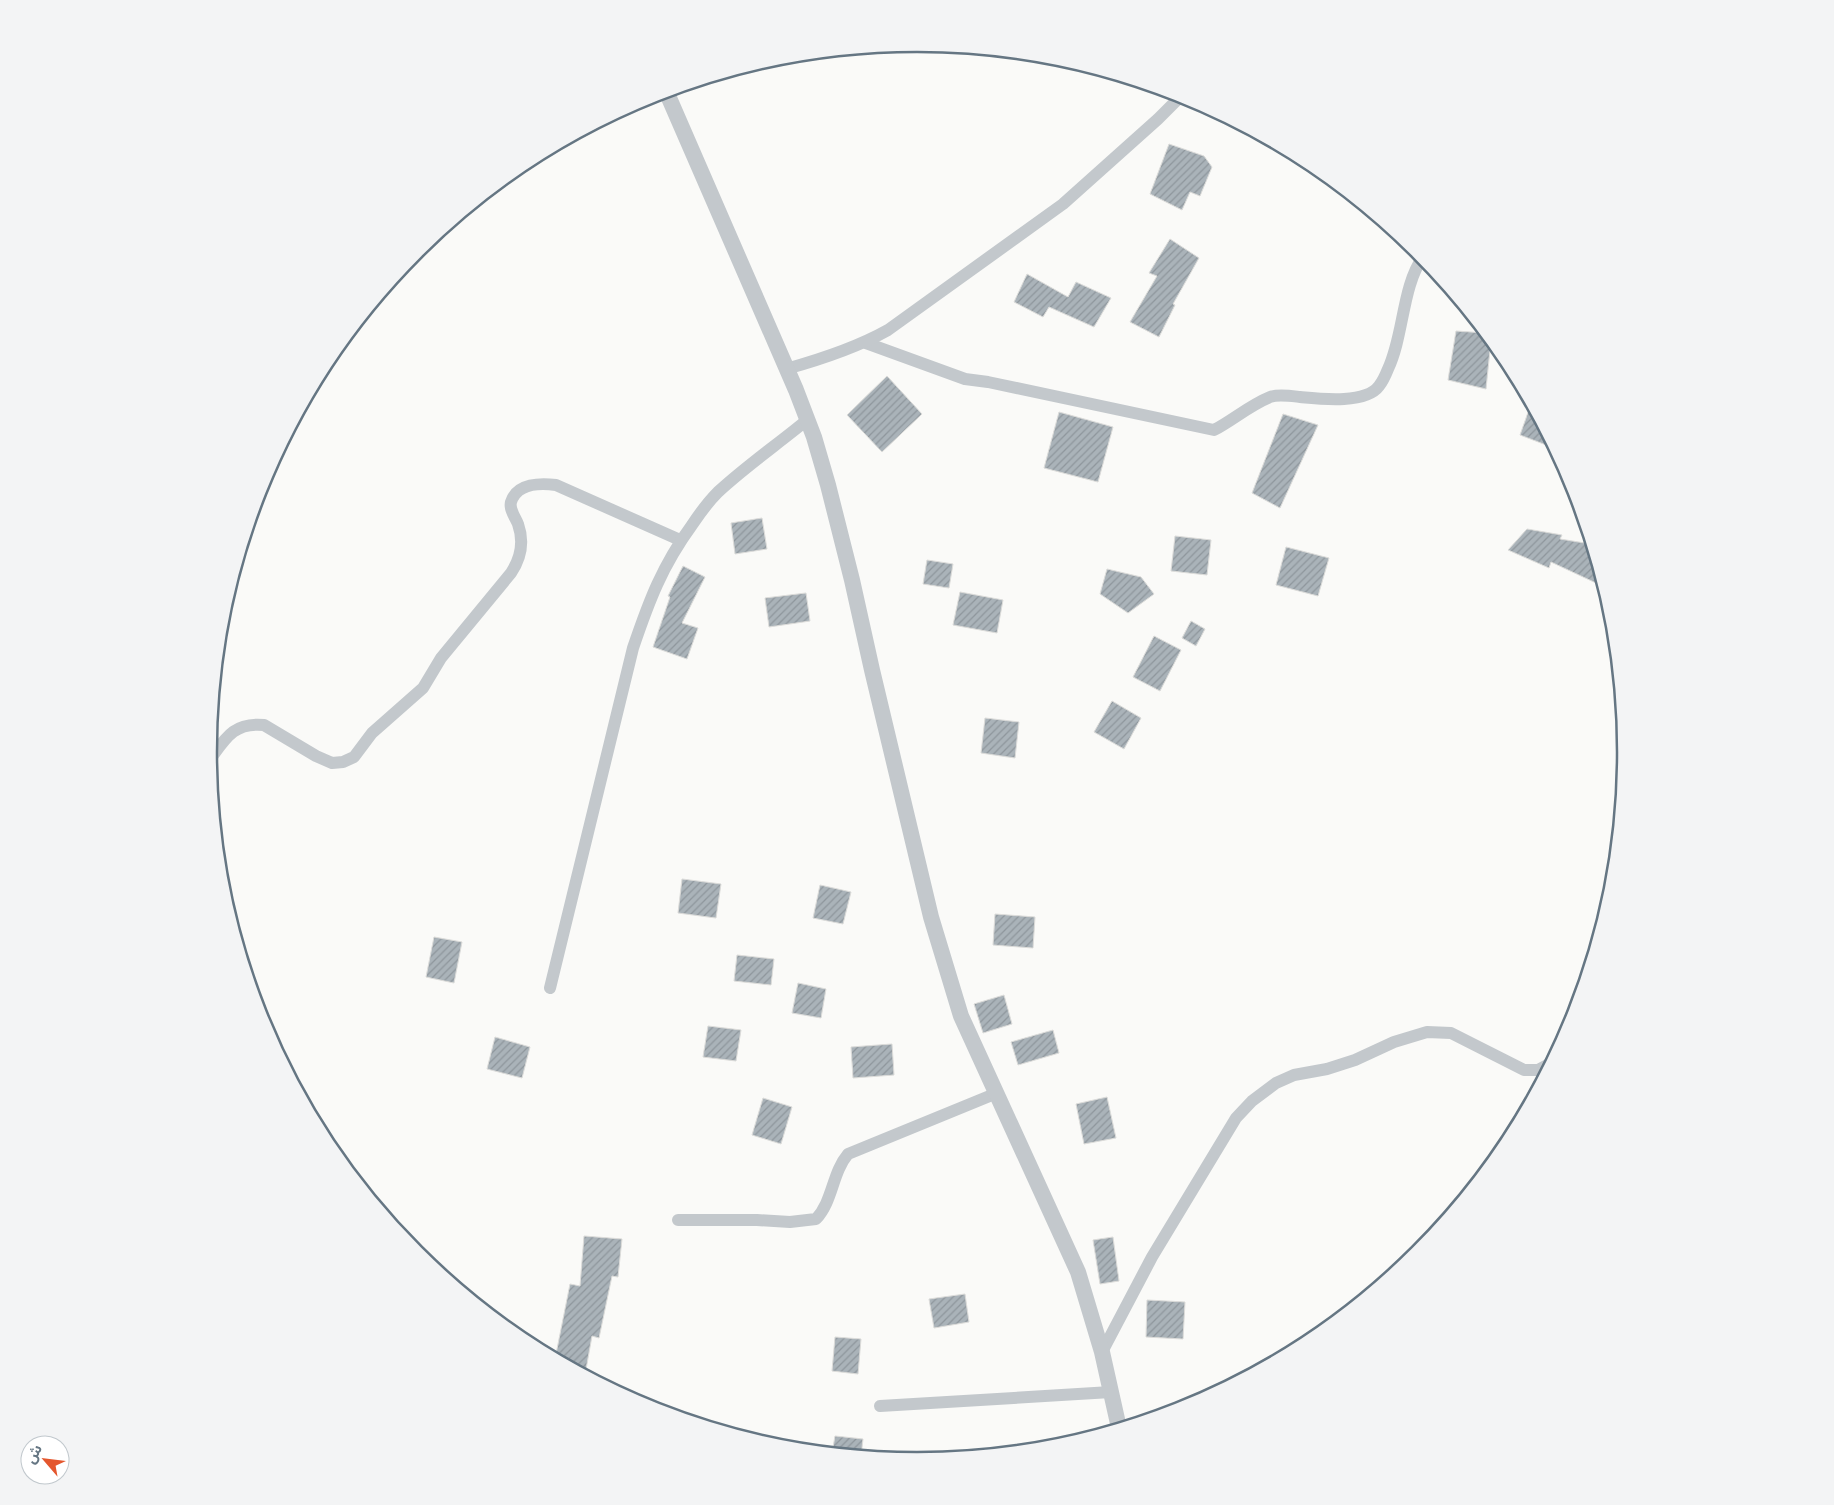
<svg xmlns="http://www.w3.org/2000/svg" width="1834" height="1505" font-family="Montserrat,'Noto Sans Arabic',sans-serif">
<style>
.building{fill:url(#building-hatch);stroke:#dcdcda}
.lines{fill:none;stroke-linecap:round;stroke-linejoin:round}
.minor{stroke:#c3c8cc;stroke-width:12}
.tertiary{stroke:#c3c8cc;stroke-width:16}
.rim{fill:none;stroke:#657683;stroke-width:2.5}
</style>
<defs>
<pattern id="building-hatch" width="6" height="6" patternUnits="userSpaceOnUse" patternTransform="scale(1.25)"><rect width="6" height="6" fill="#aab3b9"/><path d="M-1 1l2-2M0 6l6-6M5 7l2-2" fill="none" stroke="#8e969c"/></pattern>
</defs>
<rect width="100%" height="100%" fill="#fafaf8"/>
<!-- building -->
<g class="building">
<polygon points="1169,144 1204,156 1212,167 1200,196 1190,192 1182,210 1150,194"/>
<polygon points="1170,239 1199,258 1173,304 1175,305 1159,337 1130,322 1157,276 1149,273"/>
<polygon points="1027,274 1068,297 1076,282 1111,298 1094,327 1049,307 1043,317 1014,302"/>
<polygon points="1456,331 1485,333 1491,340 1486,389 1448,380"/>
<polygon points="887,376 922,414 882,452 847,415"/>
<polygon points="1531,404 1554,448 1520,435"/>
<polygon points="1059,412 1113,427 1098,482 1044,468"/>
<polygon points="1283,414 1318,425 1280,508 1252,493"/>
<polygon points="762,518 767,549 735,554 731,523"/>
<polygon points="1527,529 1562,535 1560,539 1591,544 1599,571 1596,583 1551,562 1549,568 1508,550"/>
<polygon points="1175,536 1211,540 1207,575 1171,571"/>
<polygon points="1286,547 1329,558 1318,596 1276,585"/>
<polygon points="927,560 953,564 949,588 923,584"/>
<polygon points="683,566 705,577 682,623 698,628 687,659 653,647 670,597 668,596"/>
<polygon points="1107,569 1141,577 1154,594 1128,613 1100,594"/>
<polygon points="960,592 1003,600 997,633 953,625"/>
<polygon points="806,593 810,621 769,627 765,598"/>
<polygon points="1191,621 1205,629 1196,646 1182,638"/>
<polygon points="1154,636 1181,650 1160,691 1133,677"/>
<polygon points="1112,701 1141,718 1124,749 1094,732"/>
<polygon points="985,718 1019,722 1015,758 981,753"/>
<polygon points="682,879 721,884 716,918 678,913"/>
<polygon points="820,885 851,892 843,924 813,918"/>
<polygon points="995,914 1035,917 1033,948 993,945"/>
<polygon points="434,937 462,942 454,983 426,977"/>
<polygon points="737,955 774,959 771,985 734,981"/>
<polygon points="798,983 826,989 821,1018 792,1013"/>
<polygon points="1004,995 1012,1024 983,1033 974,1004"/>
<polygon points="708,1026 741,1030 736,1061 703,1057"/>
<polygon points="1053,1030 1059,1053 1018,1065 1011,1042"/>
<polygon points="495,1037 530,1047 522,1078 487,1069"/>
<polygon points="892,1044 894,1075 853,1078 851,1047"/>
<polygon points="1107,1097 1116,1138 1084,1144 1076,1104"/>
<polygon points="763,1098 792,1107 781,1144 752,1135"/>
<polygon points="584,1236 622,1239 618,1277 612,1276 599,1338 592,1336 585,1375 555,1359 570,1284 580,1286"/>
<polygon points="1113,1237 1119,1281 1100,1284 1093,1240"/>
<polygon points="965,1294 969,1322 934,1328 929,1299"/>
<polygon points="1147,1300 1185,1302 1183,1339 1146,1337"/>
<polygon points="835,1337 861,1339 858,1374 832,1371"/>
<polygon points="835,1436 863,1439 861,1456 832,1453"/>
</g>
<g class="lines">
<!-- minor -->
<g class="minor">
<path d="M866 343 965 379 988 382 1214 430C1233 420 1250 405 1270 397 1278 394 1291 396 1300 397 1321 399 1366 404 1379 386 1383 381 1386 374 1388 369 1404 335 1402 286 1423 257"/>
<path d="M786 369C822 359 856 348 888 330L1063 204 1158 119 1181 96"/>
<path d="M209 761C225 739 233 722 264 725L316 756 332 763 343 762 354 757 372 733 423 688 441 658 511 573C521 558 524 541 518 524 515 517 509 509 511 502 517 483 541 483 556 485L680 540"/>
<path d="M550 988 633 648C649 601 662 566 692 525 700 513 708 502 718 492 746 466 778 444 807 420"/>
<path d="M678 1220H757L790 1222 816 1219C833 1201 832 1173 848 1154L997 1093"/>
<polyline points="1102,1352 1152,1257 1236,1118 1252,1101 1276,1083 1294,1075 1327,1069 1355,1060 1394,1042 1427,1032 1451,1033 1524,1070 1538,1070 1551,1063"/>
<polyline points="880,1406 1111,1392"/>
</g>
<!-- tertiary -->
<polyline class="tertiary" points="666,91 796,390 814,437 828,485 852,580 872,670 931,917 961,1016 1078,1272 1102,1352 1119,1428"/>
</g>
<!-- crop -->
<path d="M0 0H1834V1505H0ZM217 752a700 700 0 1 1 1400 0a700 700 0 1 1-1400 0Z" fill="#f3f4f5" fill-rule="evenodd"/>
<path class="rim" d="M217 752a700 700 0 1 1 1400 0a700 700 0 1 1-1400 0Z"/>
<!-- north arrow -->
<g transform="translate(45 1460) rotate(298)"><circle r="24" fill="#ffffff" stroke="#c1c8cd"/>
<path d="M0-4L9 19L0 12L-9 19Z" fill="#e4572e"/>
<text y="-8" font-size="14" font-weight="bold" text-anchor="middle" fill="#657683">ش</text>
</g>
</svg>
